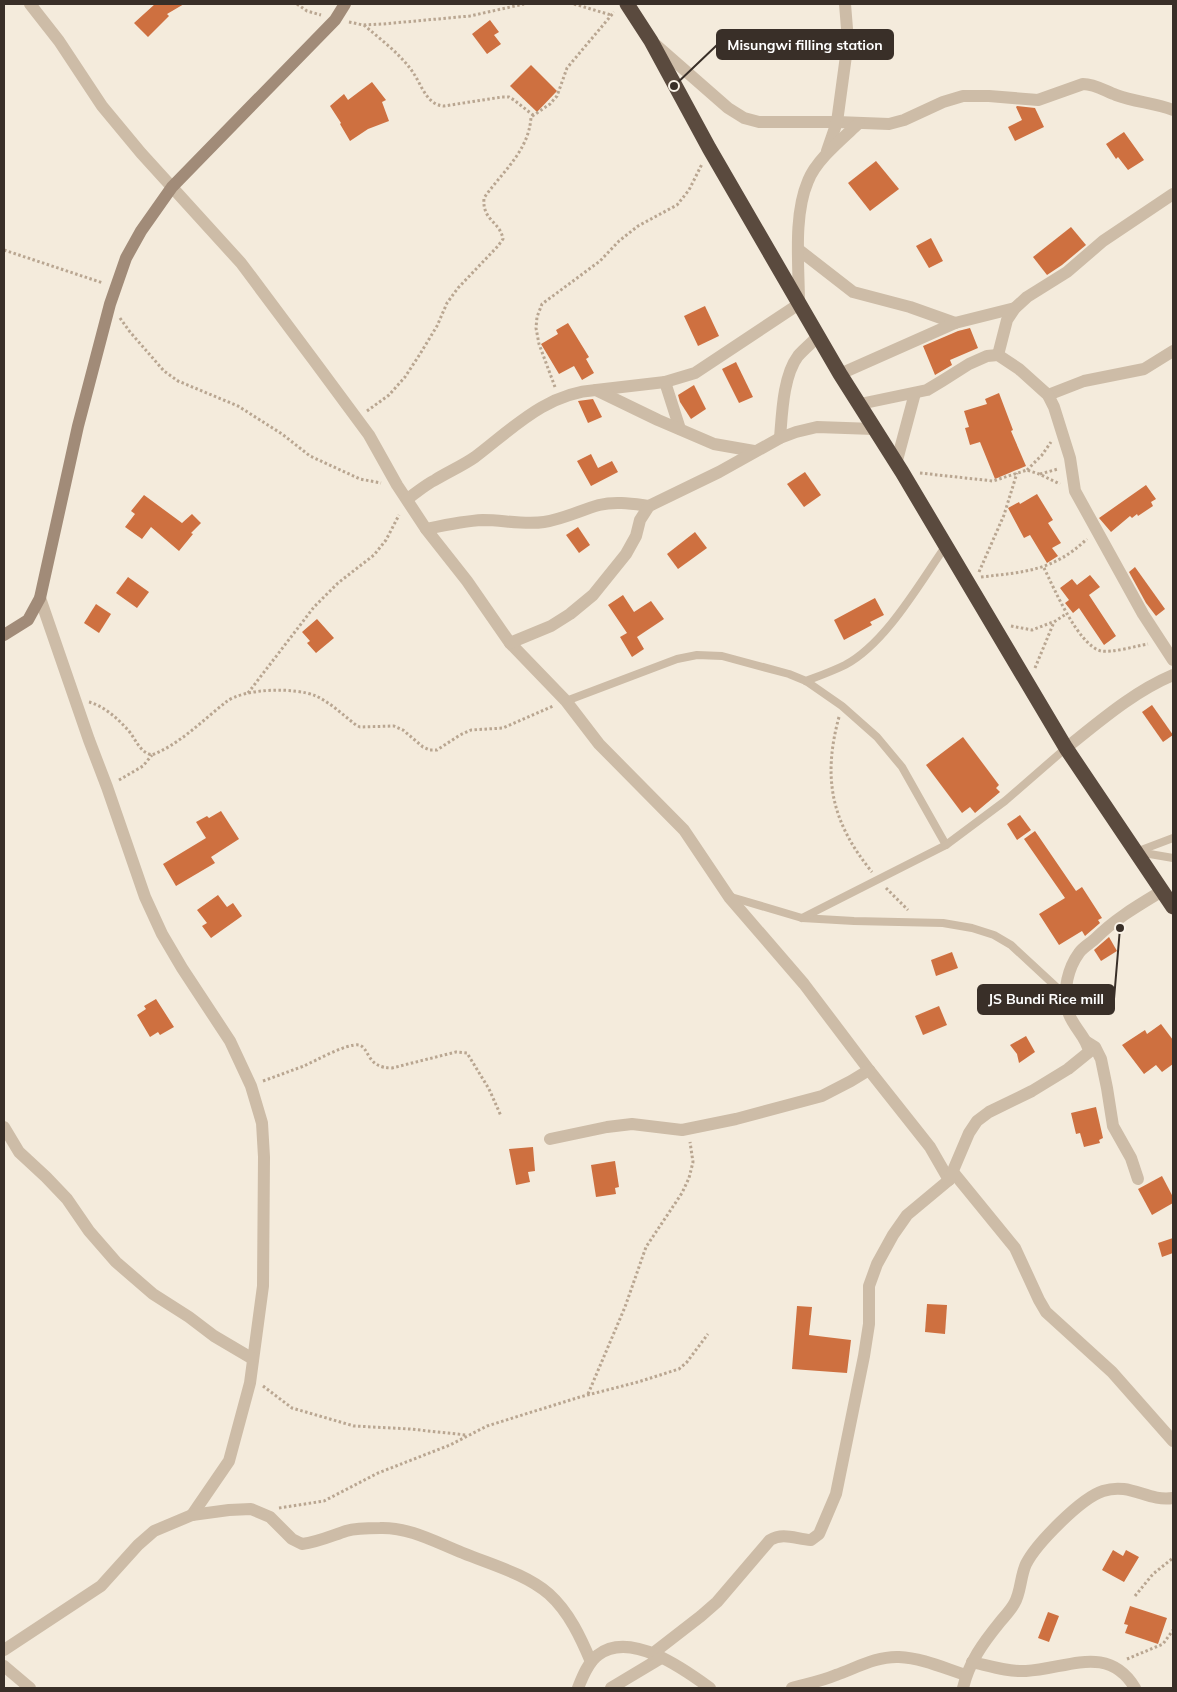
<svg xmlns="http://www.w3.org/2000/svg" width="1177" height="1692" font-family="Mulish,sans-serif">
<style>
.building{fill:#ce7040}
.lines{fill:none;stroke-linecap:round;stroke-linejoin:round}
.path{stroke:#b9a691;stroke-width:3;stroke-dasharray:2.5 2.5;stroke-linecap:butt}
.lane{stroke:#cdbca7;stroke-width:8}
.street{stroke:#cdbca7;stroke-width:12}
.secondary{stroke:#a18b78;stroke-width:12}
.highway{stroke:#5a4a3e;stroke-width:15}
.leader{fill:none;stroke:#392f28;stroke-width:2}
.callout-dot{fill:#392f28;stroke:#fbf4e9;stroke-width:2}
.callout{fill:#392f28;stroke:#392f28;stroke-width:2}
.callout-label{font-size:14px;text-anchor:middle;font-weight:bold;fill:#fff}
</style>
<rect width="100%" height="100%" fill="#f4ebdc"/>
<!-- building -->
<g class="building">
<polygon points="155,4 184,4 167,14 169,16 148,37 134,23"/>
<polygon points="490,20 499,32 494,35 501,44 487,54 472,34"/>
<polygon points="531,65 557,91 537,112 510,86"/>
<polygon points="372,82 386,100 382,102 389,121 368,129 350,141 340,124 341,123 330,106 344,94 348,100"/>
<polygon points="1017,106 1035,108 1044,127 1015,141 1008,127 1022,120 1016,107"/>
<polygon points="1124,132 1144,160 1128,170 1118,157 1116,159 1106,144"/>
<polygon points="876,161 899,189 870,211 848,183"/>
<polygon points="1071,227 1086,245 1062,265 1047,275 1033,257"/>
<polygon points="931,238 943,261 929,268 916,246"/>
<polygon points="705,306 719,336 698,346 684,316"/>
<polygon points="568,323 589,357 586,359 594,373 582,380 574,366 559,374 541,344 558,334 556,330"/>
<polygon points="970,328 978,348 950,360 952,365 935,375 923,346 958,331"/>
<polygon points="736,362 753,397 739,403 722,369"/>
<polygon points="694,385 706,409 691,419 680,402 678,395"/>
<polygon points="999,393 1013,430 1011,431 1026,466 995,479 980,442 970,445 965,428 969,427 964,411 987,404 985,399"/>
<polygon points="593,399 602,417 588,423 578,401"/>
<polygon points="591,454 598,468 612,461 618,472 591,486 577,461"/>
<polygon points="805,472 821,495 804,507 787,484"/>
<polygon points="1146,485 1156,499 1151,502 1153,506 1138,516 1137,514 1132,518 1130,516 1111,532 1099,518"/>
<polygon points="1037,494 1053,520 1048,523 1061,543 1052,548 1058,556 1047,563 1030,535 1024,538 1008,508 1019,502 1020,504"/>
<polygon points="144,495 182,523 192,514 201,523 191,533 193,534 179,551 151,527 142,539 125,527 135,514 131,511"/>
<polygon points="578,527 590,545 579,553 566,535"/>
<polygon points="695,532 707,548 678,569 667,554"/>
<polygon points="1135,567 1165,609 1156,616 1146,603 1129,572"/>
<polygon points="1090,575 1100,587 1089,595 1116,636 1104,645 1079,608 1073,613 1065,603 1069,600 1060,588 1072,579 1077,585"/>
<polygon points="128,577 149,592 137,608 116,593"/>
<polygon points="623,595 634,612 651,601 664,619 637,637 644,649 632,657 620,637 627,633 608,605"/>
<polygon points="875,598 884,615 870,622 872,625 844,640 834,620"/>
<polygon points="96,604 111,614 99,633 84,623"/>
<polygon points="317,619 334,638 316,653 307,643 310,641 302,632"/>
<polygon points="1152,705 1173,735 1163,742 1142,712"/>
<polygon points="963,737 999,785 996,788 1000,792 975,813 970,807 962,813 926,765"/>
<polygon points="221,811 239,839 211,857 215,863 176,886 163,864 206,838 196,822 207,816 209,818"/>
<polygon points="1020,815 1031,830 1017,840 1007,824"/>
<polygon points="1035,831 1076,891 1082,887 1102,918 1098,920 1100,923 1085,936 1082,931 1059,945 1039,914 1065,898 1024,839"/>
<polygon points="218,895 227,907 233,903 242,916 211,938 202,926 207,923 197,910"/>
<polygon points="1109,937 1117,951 1101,961 1094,950"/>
<polygon points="952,952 958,968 936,976 931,960"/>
<polygon points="156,999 174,1027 160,1035 158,1032 150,1037 137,1015 146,1009 144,1006"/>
<polygon points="939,1006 947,1025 923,1035 915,1016"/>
<polygon points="1161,1024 1173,1040 1173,1064 1162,1072 1156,1065 1144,1074 1122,1045 1145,1030 1147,1034"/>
<polygon points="1026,1036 1035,1052 1019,1063 1017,1054 1010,1045"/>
<polygon points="1096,1107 1103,1138 1099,1140 1100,1143 1084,1147 1080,1133 1076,1134 1071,1113"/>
<polygon points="533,1147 535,1171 528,1172 530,1182 516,1185 509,1149"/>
<polygon points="615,1161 619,1187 615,1188 616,1194 596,1197 591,1165"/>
<polygon points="1162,1176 1173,1197 1173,1203 1152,1215 1138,1189"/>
<polygon points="1173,1238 1173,1253 1162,1257 1158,1243"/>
<polygon points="927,1304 947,1305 945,1334 925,1332"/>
<polygon points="797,1306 812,1307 809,1335 851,1340 847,1373 792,1369"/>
<polygon points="1113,1550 1123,1556 1126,1550 1139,1557 1124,1582 1102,1570"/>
<polygon points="1130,1606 1167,1618 1158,1644 1125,1633 1128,1625 1124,1624"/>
<polygon points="1048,1612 1059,1616 1049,1642 1038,1638"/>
</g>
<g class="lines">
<!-- path -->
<g class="path">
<polyline points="297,4 307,11 321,15"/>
<polyline points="574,4 611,15"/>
<polyline points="349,22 363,25 383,24 470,16 524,4"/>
<path d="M364 25C381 40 402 55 414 74 422 86 427 105 444 106L502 97H509L514 100 533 115"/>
<polyline points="4,250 103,283"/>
<polyline points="120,318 130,332 164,371 178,381 238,406 282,434 310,456 360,479 381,483"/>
<polyline points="555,387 539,344 536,328 537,317 542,304 600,261 619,241 638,226 677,205 689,190 702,164"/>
<path d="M367 411 389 395 405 377 420 354 437 326 447 303 458 288 498 246 503 239C500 221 482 221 484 198 502 172 529 151 531 117L550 104 557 96 567 68 614 12"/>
<polyline points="1027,470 1042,455 1051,442"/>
<polyline points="920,473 993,481 1027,470 1039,474 1060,484"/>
<polyline points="1040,474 1058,469"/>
<path d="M1044 568C1054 588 1078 645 1101 651 1112 653 1136 646 1148 644"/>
<polyline points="979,572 1004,515 1017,473"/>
<path d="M981 577C1025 572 1053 571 1087 539"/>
<polyline points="1011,626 1032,630 1053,622"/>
<polyline points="1035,668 1054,622 1066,614"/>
<polyline points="248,693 314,607 338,583 374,555 386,540 399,515"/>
<path d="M89 702C104 706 117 718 128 730 136 739 139 752 152 755 180 744 203 720 226 702 244 688 295 687 316 696 331 703 343 715 356 725L360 727 394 726 403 730 423 747 430 750H437L460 735 471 730 503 728 553 706"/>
<path d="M839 717C822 779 832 823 872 872"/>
<polyline points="119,780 143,766 152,755"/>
<polyline points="886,888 908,910"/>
<path d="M263 1081C277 1076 290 1071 304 1066 315 1061 347 1043 359 1045 370 1048 366 1068 392 1068L456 1052 467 1053 489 1089 501 1116"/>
<polyline points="263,1386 292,1408 354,1426 410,1429 466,1435"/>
<polyline points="588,1394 625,1307 646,1247 682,1193 689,1178 693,1162 690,1142"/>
<polyline points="279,1508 324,1501 378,1473 450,1445 487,1426 580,1397 638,1382 679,1369 687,1362 708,1334"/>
<polyline points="1135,1596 1153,1574 1173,1558"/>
<polyline points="1127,1659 1163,1644 1173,1630"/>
</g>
<!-- lane -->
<g class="lane">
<path d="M806 681C819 676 833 671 845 665 886 643 919 584 945 547"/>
<polyline points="566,701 677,659 697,655 722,656 789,674 806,681 842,706 877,737 902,767 946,845"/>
<polyline points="1136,852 1173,838"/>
<polyline points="1138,852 1173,858"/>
<polyline points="731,897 802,918 854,921 943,923 972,928 994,935 1011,945 1065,995"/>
<polyline points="802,918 946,845 1005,801 1066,748"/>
</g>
<!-- street -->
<g class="street">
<polyline points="30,4 59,41 102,106 141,153 241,263 315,362 369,435 397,485 426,529 467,581 510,643 566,701 599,744 684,830 729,897 804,984 869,1070 930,1147 949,1180"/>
<path d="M656 45 728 108 744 118 759 122H837L889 124 904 120 943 102 963 96H989L1038 100 1083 84C1095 84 1105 91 1116 95 1135 102 1155 103 1173 110"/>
<polyline points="827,151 837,122 848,41 845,4"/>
<polyline points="799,250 853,292 910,307 955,323"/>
<polyline points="998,355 1007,320 1015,308 1027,297 1067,272 1103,241 1173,194"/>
<polyline points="840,374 955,323 1015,308"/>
<polyline points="665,382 680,429"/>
<path d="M596 390 665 382 695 373 799 304C799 266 793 216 808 181 816 160 842 139 859 123"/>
<polyline points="1048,395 1084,381 1144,369 1173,351"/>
<polyline points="860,404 927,390 942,381 969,364 987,356 998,355 1019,369 1048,395 1054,407 1070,458 1075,491 1143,614 1173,660"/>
<path d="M780 438C782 414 783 376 798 356 804 349 812 343 818 336"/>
<polyline points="896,464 915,393"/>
<path d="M407 499C416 493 425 485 435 480 448 472 462 466 475 457 512 429 546 393 596 390L658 420 714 444 754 451"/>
<path d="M426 529C445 525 463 521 483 520 503 520 524 525 544 522 564 519 581 510 599 505 616 501 633 504 649 506"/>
<polyline points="40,598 89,740 107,787 145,897 162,934 182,968 230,1041 251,1086 262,1123 264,1157 263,1286 250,1383 229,1461 192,1515"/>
<polyline points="510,643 551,626 570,614 593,595 626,554 636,536 640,520 649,506 719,472 780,438 796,432 817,427 874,429"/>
<path d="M1066 748C1100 721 1133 692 1173 675"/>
<polyline points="1087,1042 1095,1047 1101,1059 1107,1088 1113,1126 1131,1158 1138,1179"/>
<polyline points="4,1127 19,1152 46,1177 67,1199 89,1231 116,1262 153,1294 189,1317 214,1336 253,1359"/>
<polyline points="550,1139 607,1127 632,1124 682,1130 736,1119 822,1096 851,1081 869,1070"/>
<polyline points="953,1172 1015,1248 1039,1300 1046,1312 1112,1372 1173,1441"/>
<path d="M4 1650 101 1586 138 1545 154 1531 192 1515 229 1510 251 1509 270 1517 292 1539 302 1544C318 1542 331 1536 346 1531 356 1528 369 1528 380 1528 410 1527 437 1543 463 1553 492 1565 526 1574 549 1594 569 1612 581 1638 591 1662"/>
<path d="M652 1654 701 1616 717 1602 770 1540C783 1532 796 1539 811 1540L819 1534 836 1494 864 1356 869 1324V1286L877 1264 893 1235 907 1215 949 1180 969 1133 977 1121 989 1112 1032 1091 1068 1069 1089 1052C1087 1036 1070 1025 1067 1008 1063 990 1068 968 1079 953 1083 947 1091 943 1096 938 1116 918 1139 905 1162 891"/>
<path d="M972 1662C990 1666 1008 1672 1026 1671 1067 1669 1108 1643 1135 1688"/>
<polyline points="4,1666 30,1688"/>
<path d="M578 1688C582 1678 588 1662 598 1655 630 1630 684 1669 710 1688"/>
<polyline points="611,1688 661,1658"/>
<path d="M792 1688C806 1684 822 1681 836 1675 856 1668 877 1656 899 1657 922 1658 944 1668 966 1675"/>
<path d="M963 1688C969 1662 983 1643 1000 1622 1004 1617 1010 1611 1014 1604 1021 1593 1020 1577 1026 1564 1036 1544 1081 1498 1103 1491 1131 1482 1147 1502 1173 1498"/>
</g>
<!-- secondary -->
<polyline class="secondary" points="4,635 28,620 40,598 78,426 110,304 126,258 141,231 172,187 335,20 345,4"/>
<!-- highway -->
<polyline class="highway" points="627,4 651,41 709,148 840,374 902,472 1066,748 1173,907"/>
</g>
<!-- callouts -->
<path class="leader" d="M674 86L717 45M1120 928L1114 999"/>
<g class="callout-dot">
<circle cx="674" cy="86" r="5"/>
<circle cx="1120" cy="928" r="5"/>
</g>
<g class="callout">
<rect x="717" y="30" width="176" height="29" rx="5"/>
<rect x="978" y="985" width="136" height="29" rx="5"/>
</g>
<g class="callout-label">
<text x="805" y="50">Misungwi filling station</text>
<text x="1046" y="1004">JS Bundi Rice mill</text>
</g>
<!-- border -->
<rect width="1177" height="1692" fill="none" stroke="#392f28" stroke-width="10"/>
</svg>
